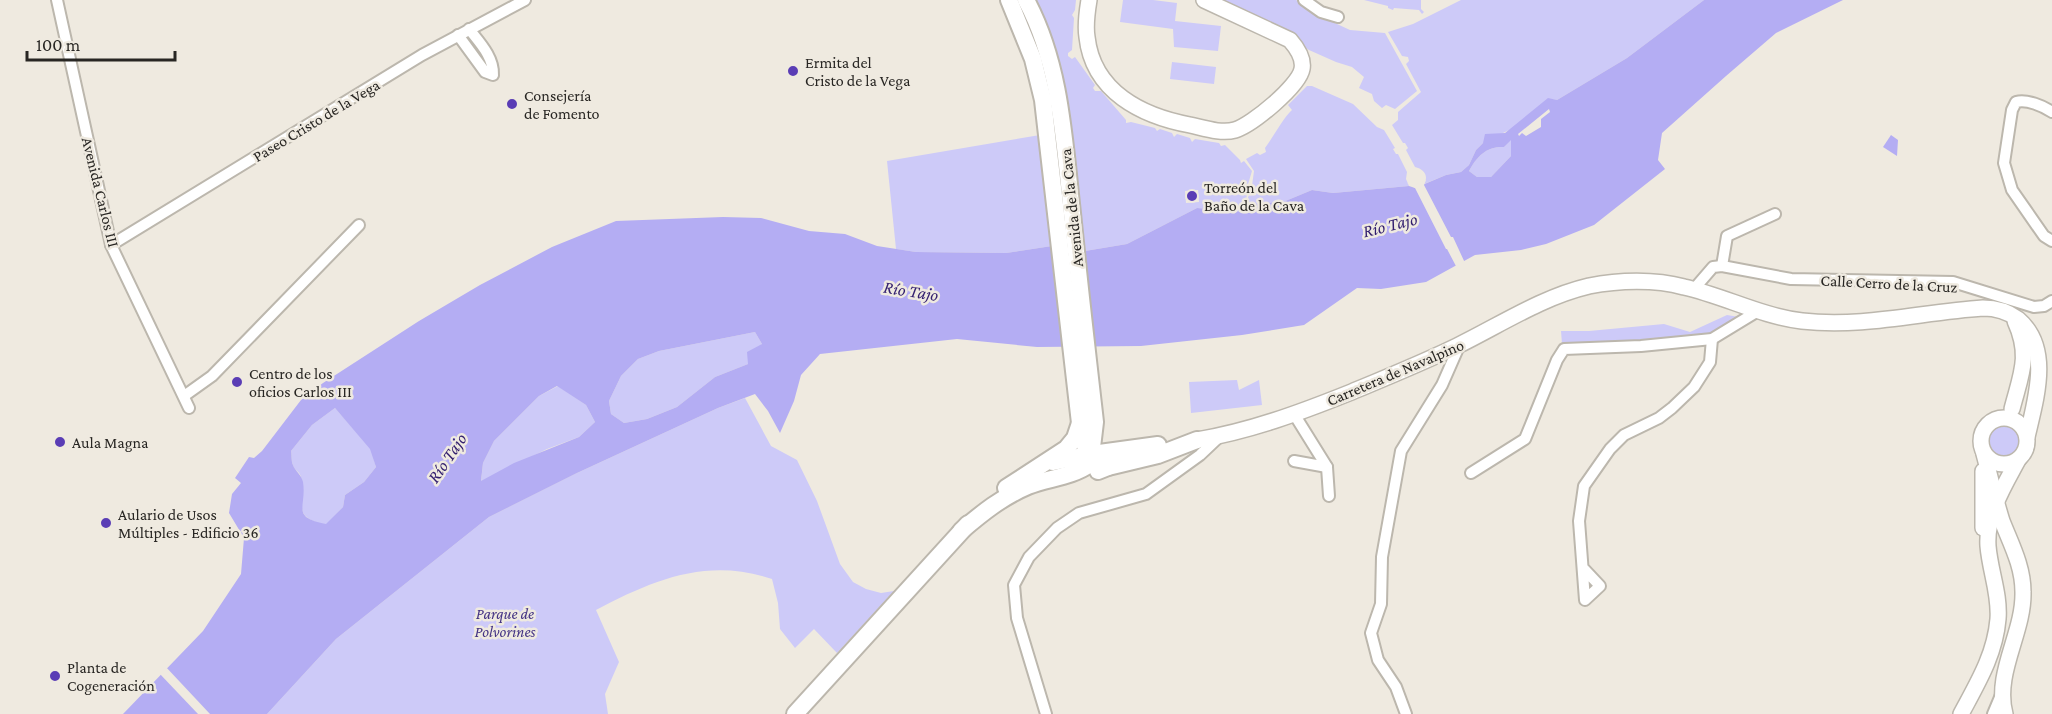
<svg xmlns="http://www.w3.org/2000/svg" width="2052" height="714" font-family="'Crimson Pro',serif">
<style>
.green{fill:#cdcaf8;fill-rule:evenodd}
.water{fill:#b4adf3;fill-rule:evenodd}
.pier{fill:#efeae0}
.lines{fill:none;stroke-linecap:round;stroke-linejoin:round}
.street-casing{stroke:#bcb7ad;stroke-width:14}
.secondary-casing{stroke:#bcb7ad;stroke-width:18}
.primary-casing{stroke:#bcb7ad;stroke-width:20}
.street{stroke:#fff;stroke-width:10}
.secondary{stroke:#fff;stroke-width:15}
.primary{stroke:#fff;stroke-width:16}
.poi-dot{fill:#5a3db5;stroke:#efeae0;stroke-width:2}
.labels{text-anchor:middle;stroke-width:5;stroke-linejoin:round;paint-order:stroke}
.poi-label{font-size:16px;fill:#282623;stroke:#efeae0;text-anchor:start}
.street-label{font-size:16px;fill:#282623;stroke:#efeae0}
.park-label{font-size:16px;font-style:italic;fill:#443384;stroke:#efeae0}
.water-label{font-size:18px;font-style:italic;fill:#321e6e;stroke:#efeae0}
</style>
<rect width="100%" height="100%" fill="#efeae0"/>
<!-- green -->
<g class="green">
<path d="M1035 0H1076L1075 10 1072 15 1074 18 1072 50 1068 53V56L1072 59 1075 57 1095 85 1093 88 1095 91H1101L1126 120V123L1131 122 1155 128 1157 131 1160 129 1172 133 1174 137 1177 134 1190 138 1192 142 1195 139 1219 143 1221 146 1225 145 1240 160 1241 163 1244 161 1252 171 1246 191 1247 194 1245 212 1197 208 1127 244 1085 251C1082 222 1077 193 1075 164 1069 108 1062 50 1035 0ZM1198 190 1199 202 1186 203 1185 191Z"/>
<polygon points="1123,0 1153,0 1177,3 1175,21 1221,26 1218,51 1174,47 1173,29 1120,22"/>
<polygon points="1214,0 1296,0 1324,18 1350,30 1385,33 1417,91 1395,109 1386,105 1382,108 1374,101 1372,94 1359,88 1364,77 1352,67 1336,62 1309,50 1269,22"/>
<polygon points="1364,0 1421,0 1421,9 1424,12 1422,14 1419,10 1394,8 1393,10 1388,8 1388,6"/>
<path d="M1461 0H1704L1627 58 1557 100 1548 99 1513 128 1483 143 1476 150 1469 165 1461 172 1446 175 1424 184C1429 176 1424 169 1415 167L1406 150 1408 148 1405 143H1403L1392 125 1398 120V112L1421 92 1406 64 1409 61 1408 57 1402 56 1388 32 1413 24Z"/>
<polygon points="1172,62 1216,67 1214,84 1170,79"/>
<path d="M1307 86H1312L1353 104 1377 127 1384 130 1395 148 1393 149 1396 154H1398L1407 172 1406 179 1409 186 1333 193 1312 190 1283 202 1253 204 1249 210 1248 197 1251 193 1254 171 1246 159 1257 153 1260 155 1266 152 1265 148C1274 136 1283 118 1292 110L1288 105Z"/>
<polygon points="1040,135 1052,246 1006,253 916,252 896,249 887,161"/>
<path d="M1511 139V156L1491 177H1477L1469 171C1477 156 1487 146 1504 147Z"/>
<polygon points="1727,315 1739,317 1708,335 1688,339 1562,344 1561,331 1589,331 1664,324 1690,332"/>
<polygon points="755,332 762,344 748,364 715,377 677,407 647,419 624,423 611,414 609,401 621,376 638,359 659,351"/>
<polygon points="1237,380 1239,390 1259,380 1262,405 1191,413 1189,382"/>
<polygon points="558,386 586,405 595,422 579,437 547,449 481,482 483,463 494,441 539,396"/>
<path d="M745 398 771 446 797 460 817 501 840 564 853 582 866 589 881 593 894 591 837 653 814 629 795 648 780 629 778 603 772 579C707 557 653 580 596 610L619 662 605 694 608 714H267L336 639 489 517 577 473 718 408Z"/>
<path d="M335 408 371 449 376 467 364 482 345 495 343 507 326 525C288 516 308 503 301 477 300 472 294 470 293 465 291 461 292 455 291 451L312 425Z"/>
<circle cx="2004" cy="440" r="18"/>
</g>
<!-- water -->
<g class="water">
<path d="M1704 0H1843L1776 33 1726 76 1662 133 1658 160 1665 169 1594 225 1546 244 1521 250 1475 255 1426 282 1381 289 1357 288 1304 325 1242 335 1141 346 1037 347 957 339 820 354 801 375 794 401 780 433 768 411 755 394 718 408 577 473 489 517 336 639 267 714H123L203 631 241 574 244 538 229 513 232 494 241 483 235 478 249 457 254 458 262 451 301 400 323 383 419 321 480 285 552 247 616 221 723 217 761 218 809 231 845 234 877 246 916 252 1006 253 1052 246 1085 251 1127 244 1197 208 1247 212 1253 204 1283 202 1312 190 1333 193 1409 186 1415 188 1446 175 1461 172 1469 165 1476 150 1483 143 1485 134 1505 133 1548 98 1557 100 1627 58ZM1549 109 1550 112 1541 119V127L1526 136 1522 133 1519 136 1518 134ZM1511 140V156L1491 177H1477L1469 171C1477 156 1487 146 1504 147ZM755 332 762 344 747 352 748 364 715 377 677 407 647 419 624 423 611 414 609 401 621 376 638 359 659 351ZM557 386 586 405 595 422 579 437 514 463 481 481 483 463 494 441 539 396ZM335 408 370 449 376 467 364 482 345 495 343 507 326 524C290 517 307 507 303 482 301 474 295 471 293 465 291 461 292 455 291 451L312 425Z"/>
<polygon points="1891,135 1898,140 1897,156 1883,147"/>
</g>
<!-- pier -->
<g class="pier">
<polygon points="1426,180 1424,185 1451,237 1453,237 1465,263 1457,268 1447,249 1446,249 1415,188 1407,183 1415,185"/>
<polygon points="165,666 210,714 198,714 159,673"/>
</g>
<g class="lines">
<!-- street casing -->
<g class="street-casing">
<g id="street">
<polyline points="57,0 111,245 189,408"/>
<polyline points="1304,0 1321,12 1338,17"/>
<path d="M458 35 485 72 493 75C494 57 479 42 469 29"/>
<path d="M2052 112C2043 106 2027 99 2016 102L2012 110 2004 163 2012 190 2044 236 2052 241"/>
<polyline points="111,245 422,55 525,0"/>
<polyline points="1722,266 1727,236 1775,214"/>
<polyline points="1694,289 1713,267 1722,266 1791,279 1953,282 2034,307 2044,306 2052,301"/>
<polyline points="184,396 212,376 359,225"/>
<polyline points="1294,414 1327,467 1329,496"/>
<polyline points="1294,461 1327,467"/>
<polyline points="1471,473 1525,439 1557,360 1564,349 1641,346 1712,339 1758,311"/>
<polyline points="1584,569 1600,586 1585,600 1579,521 1584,486 1610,449 1624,435 1659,418 1672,408 1694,387 1710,362 1712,339"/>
<polyline points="1046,714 1017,618 1014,585 1029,557 1057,528 1079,513 1146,494 1200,455 1219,437"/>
<polyline points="1406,714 1396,687 1378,660 1371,633 1381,604 1382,557 1401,451 1442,385 1460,344"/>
<polyline points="1993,714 2001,695"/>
</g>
</g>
<!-- secondary casing -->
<g class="secondary-casing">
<g id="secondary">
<path d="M1089 0C1087 12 1085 25 1087 37 1093 92 1142 116 1190 125 1204 128 1221 134 1235 130 1252 125 1299 86 1302 69 1304 59 1297 48 1290 40L1204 0"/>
<path d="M2012 409C2021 374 2031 356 2015 321"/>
<circle cx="2004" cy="441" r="23"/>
<path d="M1197 440C1250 431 1299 413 1349 393 1385 378 1422 363 1457 346 1500 325 1542 297 1589 286 1619 280 1655 279 1684 287 1724 296 1761 316 1802 321 1863 328 1922 312 1983 308 1996 308 2007 311 2018 319 2052 348 2036 398 2027 437"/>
<path d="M1984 454C1990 476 1995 499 2002 521 2011 544 2023 566 2023 592 2024 633 1994 673 2005 714"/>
<polyline points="1983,528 1983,471"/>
<path d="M1961 714C1977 684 1995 655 1998 619 2000 594 1990 571 1988 546 1986 514 2004 486 2018 460"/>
</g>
</g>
<!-- primary casing -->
<g class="primary-casing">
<g id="primary">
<polyline points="1009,0 1033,59 1043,100 1080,423 1085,446 1108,467"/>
<polyline points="1053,462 1092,454 1158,445"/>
<polyline points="1098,471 1108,467 1158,455 1197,440"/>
<polyline points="1006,488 1066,449 1075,438 1080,423"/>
<path d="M961 531C982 513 1002 497 1028 486 1048 478 1072 477 1090 464L1095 422C1087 352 1079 283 1072 213 1064 141 1061 65 1026 0"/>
<polyline points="795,714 968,524"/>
</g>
</g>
<!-- street -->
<use href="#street" class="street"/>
<!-- secondary -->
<use href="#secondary" class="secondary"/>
<!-- primary -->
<use href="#primary" class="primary"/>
</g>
<!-- markers -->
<g class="poi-dot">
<circle cx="793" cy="71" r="6"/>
<circle cx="512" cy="104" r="6"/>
<circle cx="1192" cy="196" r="6"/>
<circle cx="237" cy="382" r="6"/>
<circle cx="60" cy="442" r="6"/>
<circle cx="106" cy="523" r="6"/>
<circle cx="55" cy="676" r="6"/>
</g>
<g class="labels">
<!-- poi labels -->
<g class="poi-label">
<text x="805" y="68">Ermita del<tspan x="805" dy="18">Cristo de la Vega</tspan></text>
<text x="524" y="101">Consejería<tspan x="524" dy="18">de Fomento</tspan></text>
<text x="1204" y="193">Torreón del<tspan x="1204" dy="18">Baño de la Cava</tspan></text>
<text x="249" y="379">Centro de los<tspan x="249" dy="18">oficios Carlos III</tspan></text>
<text x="72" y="448">Aula Magna</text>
<text x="118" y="520">Aulario de Usos<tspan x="118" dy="18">Múltiples - Edificio 36</tspan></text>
<text x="67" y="673">Planta de<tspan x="67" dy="18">Cogeneración</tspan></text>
</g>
<!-- street labels -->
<g class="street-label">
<text transform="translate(316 120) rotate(-31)" y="6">Paseo Cristo de la Vega</text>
<text transform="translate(101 192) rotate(76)" y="6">Avenida Carlos III</text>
<text transform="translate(1071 208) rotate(-96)" y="6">Avenida de la Cava</text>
<text transform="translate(1889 283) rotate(3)" y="6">Calle Cerro de la Cruz</text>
<text transform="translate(1395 372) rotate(-23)" y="6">Carretera de Navalpino</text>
</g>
<!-- park labels -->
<g class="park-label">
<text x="505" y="619">Parque de<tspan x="505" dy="18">Polvorines</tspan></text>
</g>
<!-- water labels -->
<g class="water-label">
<text transform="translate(1390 225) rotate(-14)" y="6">Río Tajo</text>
<text transform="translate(911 291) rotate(9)" y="6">Río Tajo</text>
<text transform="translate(447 458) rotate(-56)" y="6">Río Tajo</text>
</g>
</g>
<!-- scale -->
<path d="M27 51v9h148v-9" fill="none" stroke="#282623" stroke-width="3"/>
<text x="36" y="51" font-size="18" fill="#282623" stroke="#efeae0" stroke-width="4.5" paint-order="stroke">100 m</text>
</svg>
